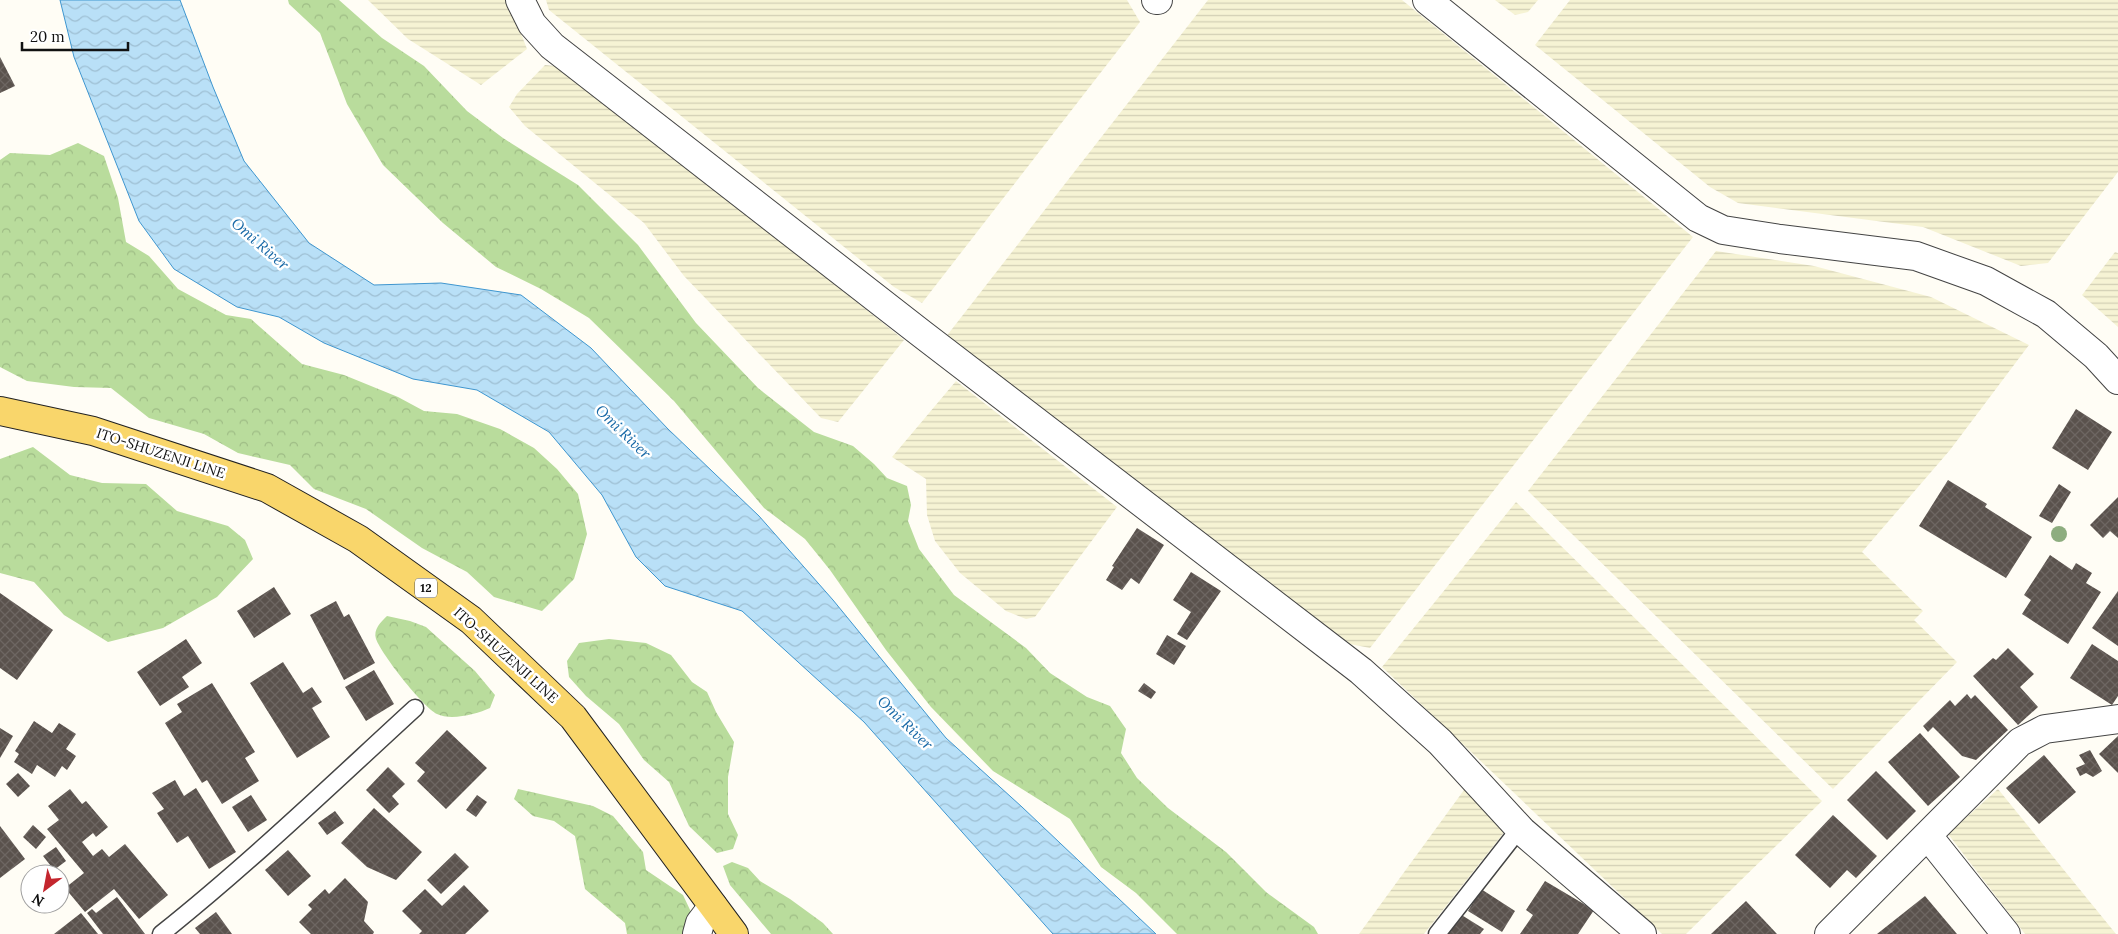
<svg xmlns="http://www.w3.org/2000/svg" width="2118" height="934" font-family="Lora,serif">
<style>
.farmland{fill:url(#farmland-rules)}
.forest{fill:url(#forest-crowns)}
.water{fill:url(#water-waves);stroke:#3f96cf}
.building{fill:url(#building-cross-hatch)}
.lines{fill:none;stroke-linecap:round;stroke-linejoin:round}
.lane-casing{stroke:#444;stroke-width:19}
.street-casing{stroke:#444;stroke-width:30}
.primary-casing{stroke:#222;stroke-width:30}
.lane{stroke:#fff;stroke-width:16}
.street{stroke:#fff;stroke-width:28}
.primary{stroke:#f9d66b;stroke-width:28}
.tree{fill:#8dad7f}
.labels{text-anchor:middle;stroke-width:5;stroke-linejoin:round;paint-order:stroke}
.shield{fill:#fff;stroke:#585858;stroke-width:1}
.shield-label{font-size:12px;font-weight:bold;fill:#111}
.street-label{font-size:14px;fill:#111;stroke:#fff}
.water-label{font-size:15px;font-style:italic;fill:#1768a6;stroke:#fff}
</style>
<defs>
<pattern id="farmland-rules" width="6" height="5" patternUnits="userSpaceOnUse" patternTransform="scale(1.25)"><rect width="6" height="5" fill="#f6f3d4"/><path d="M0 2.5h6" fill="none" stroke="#d2cfb5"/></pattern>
<pattern id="forest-crowns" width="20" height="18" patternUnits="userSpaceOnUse" patternTransform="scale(1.25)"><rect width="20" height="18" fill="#b9dc9c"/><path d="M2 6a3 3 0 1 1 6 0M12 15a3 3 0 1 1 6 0" fill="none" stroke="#9ebc85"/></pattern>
<pattern id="water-waves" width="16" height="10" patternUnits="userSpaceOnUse" patternTransform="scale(1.25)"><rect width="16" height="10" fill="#b9e0f7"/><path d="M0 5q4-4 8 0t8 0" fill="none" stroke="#9ebfd3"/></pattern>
<pattern id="building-cross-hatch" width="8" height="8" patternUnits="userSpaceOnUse" patternTransform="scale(1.25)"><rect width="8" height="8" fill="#5a524d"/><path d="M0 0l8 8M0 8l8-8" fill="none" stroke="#6d6662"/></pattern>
</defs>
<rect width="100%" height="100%" fill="#fffdf5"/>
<!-- farmland -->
<g class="farmland">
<polygon points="368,0 508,0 527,49 481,85 408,39"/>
<polygon points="546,0 1127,0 1140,22 922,303 894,287 549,10"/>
<polygon points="1208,0 1402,0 1693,237 1370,648 1350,644 945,338"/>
<polygon points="1495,0 1538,0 1528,12 1515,15"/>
<polygon points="1570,0 2118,0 2118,172 2048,263 2021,266 1923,227 1738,203 1710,187 1535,45"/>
<polygon points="545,65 564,67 904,340 838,422 821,418 684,276 644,223 525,126 509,107 517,94"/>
<polygon points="1716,251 1814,266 1931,297 2029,345 1950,450 1862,552 1923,611 1914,620 1957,662 1833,789 1528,491"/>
<polygon points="2115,252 2118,253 2118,327 2082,295"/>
<polygon points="956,381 1117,507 1035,617 1026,619 1006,611 960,573 935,541 927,515 926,479 892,457"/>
<polygon points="1516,502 1822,801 1686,934 1662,934 1382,667"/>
<polygon points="1998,789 2116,934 2025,934 1948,834"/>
<polygon points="1464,790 1506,830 1424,934 1359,934"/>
</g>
<!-- forest -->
<g class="forest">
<polygon points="288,0 339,0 382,38 424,66 467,111 503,138 578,185 638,245 696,323 758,388 814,432 853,446 874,464 887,478 907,486 911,505 908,521 919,549 954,595 1026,648 1050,673 1087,697 1110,706 1126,729 1121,753 1137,778 1168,808 1226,852 1266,892 1314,927 1318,934 1177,934 1136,893 1101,867 1070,819 993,771 931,707 886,650 830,570 805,539 764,508 674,401 589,318 541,289 496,267 443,223 383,165 347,104 320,33 289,4"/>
<polygon points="78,143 104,156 118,198 126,242 149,256 178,289 226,315 251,319 302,364 344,375 398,397 424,411 457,414 500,429 534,448 557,469 578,494 587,534 574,579 542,611 494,597 467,572 422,548 366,509 314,489 290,465 238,453 204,434 149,418 111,388 74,387 27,381 0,367 0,160 10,153 50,155"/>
<polygon points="33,447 70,475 102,483 146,484 177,511 228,526 245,540 253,559 217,597 163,628 108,642 64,615 34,582 0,573 0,459"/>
<path d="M387 616 410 621 426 627 475 671 495 695 490 708C477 714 451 721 437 714 422 706 382 655 376 639 373 629 381 622 387 616Z"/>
<polygon points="609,639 646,643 671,655 692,682 707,692 716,712 734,742 728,777 728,814 738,835 733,849 717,853 689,826 669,782 644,760 619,724 586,696 569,677 567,661 579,643"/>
<polygon points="518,789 593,806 613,816 643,852 646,870 683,895 691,912 684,934 627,934 625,923 585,889 575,836 554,821 533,816 514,799"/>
<polygon points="732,862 748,868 760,881 790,899 823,923 833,934 771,934 730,885 723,866"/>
</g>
<!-- water -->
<polygon class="water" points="60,0 180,0 213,87 244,161 309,243 374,285 441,283 521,295 591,348 668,429 759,516 833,600 946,738 1022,807 1156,934 1053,934 864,722 742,611 665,586 636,557 602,495 549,432 477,390 413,379 324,343 279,317 237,307 174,269 139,221 74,57"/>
<!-- building -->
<g class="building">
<polygon points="0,57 15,86 0,93"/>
<polygon points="2076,409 2112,432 2088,470 2052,448"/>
<polygon points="1948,480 1987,504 1985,507 2032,537 2006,578 1919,526"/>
<polygon points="2059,484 2071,492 2052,523 2039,516"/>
<polygon points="2118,497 2118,538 2110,531 2103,538 2090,525"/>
<polygon points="1137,528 1164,545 1139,584 1131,578 1122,590 1106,580 1114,567 1112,566"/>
<polygon points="2050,555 2072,570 2076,563 2092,573 2086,583 2101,592 2068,644 2022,614 2031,600 2024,595"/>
<polygon points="1191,572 1221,591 1187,640 1177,634 1191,612 1173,600"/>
<polygon points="274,587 291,614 254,638 237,611"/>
<polygon points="2118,591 2118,646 2092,628"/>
<polygon points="0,593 53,630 17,680 0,668"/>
<polygon points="336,601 344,617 349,614 375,663 344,680 310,615"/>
<polygon points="1167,635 1186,646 1174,665 1156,654"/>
<polygon points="186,639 202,663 182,677 189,687 160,706 137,672"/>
<polygon points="2092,644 2118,661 2118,696 2112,705 2070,678"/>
<polygon points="2008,648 2034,674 2020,687 2038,707 2018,725 1973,676 1993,658 1996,660"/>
<polygon points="283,662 303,693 312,687 322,702 312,708 330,737 297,758 250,683"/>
<polygon points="374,670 394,704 366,721 345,687"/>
<polygon points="212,683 255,752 245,758 259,781 222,804 207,780 202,783 165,723 182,712 177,704"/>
<polygon points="1144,683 1156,692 1151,699 1138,691"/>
<polygon points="1967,694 1971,699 1975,695 2008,730 1976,760 1962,756 1933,727 1928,732 1923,726 1950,700 1955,706"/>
<polygon points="34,721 52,733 59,723 76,734 66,749 76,756 67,770 62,766 55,777 37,765 32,774 14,762 19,754 15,751"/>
<polygon points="0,728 13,736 0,758"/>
<polygon points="447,730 487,768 446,809 417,781 425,772 415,763"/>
<polygon points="1920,733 1960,777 1928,806 1888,762"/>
<polygon points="2118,736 2118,773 2099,754"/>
<polygon points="2090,750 2102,771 2093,777 2086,773 2080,776 2076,768 2085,764 2079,755"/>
<polygon points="2044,755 2076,792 2039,824 2006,788"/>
<polygon points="388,767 405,784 392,796 399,804 389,813 366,790"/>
<polygon points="1876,771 1916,811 1887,840 1847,800"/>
<polygon points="18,773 30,786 18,797 6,784"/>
<polygon points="175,780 184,796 196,788 236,852 209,869 188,836 177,843 157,813 164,809 152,793"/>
<polygon points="70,789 82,804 86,801 108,827 96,837 93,833 82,842 93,856 102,849 109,857 125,844 168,895 139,919 114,889 85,912 65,888 84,873 47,829 59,820 48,806"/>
<polygon points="251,795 267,820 248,832 232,807"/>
<polygon points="477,795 487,802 476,817 466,810"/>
<polygon points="374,808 422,852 396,880 367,867 341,843"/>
<polygon points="335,811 344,823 327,835 318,823"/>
<polygon points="1833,815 1877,856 1856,878 1847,870 1830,888 1795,855"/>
<polygon points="33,825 46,837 36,849 23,837"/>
<polygon points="0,826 25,859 0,878"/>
<polygon points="56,847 66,861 54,870 43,856"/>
<polygon points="288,850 311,876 288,896 265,870"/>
<polygon points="455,853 469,867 441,894 427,880"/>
<polygon points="345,878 368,902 364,921 374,932 373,934 311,934 299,922 312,909 308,905 325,889 329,894"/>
<polygon points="1545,881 1594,910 1578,934 1520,934 1533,915 1526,910"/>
<polygon points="464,885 489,911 465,934 419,934 422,931 402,911 425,889 442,906"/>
<polygon points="1481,889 1515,911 1502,932 1468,911"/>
<polygon points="1925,896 1957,934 1877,934"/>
<polygon points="117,897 145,934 103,934 87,913 92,909 96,913"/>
<polygon points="1746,901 1777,934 1711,934"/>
<polygon points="216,912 232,934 200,934 195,928"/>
<polygon points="81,913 98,934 54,934"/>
<polygon points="1460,914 1484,929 1480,934 1447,934"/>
</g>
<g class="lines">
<!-- lane casing -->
<g class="lane-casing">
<g id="lane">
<path d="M161 934C250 863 331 785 415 708"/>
<polyline points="1437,934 1520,828"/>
</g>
</g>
<!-- street casing -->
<g class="street-casing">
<g id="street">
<polyline points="520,0 532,24 552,46 922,334 1361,671 1440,742 1522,831 1642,934"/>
<polyline points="1156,0 1158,0"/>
<polyline points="1427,0 1698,218 1723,230 1780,239 1916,256 1986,281 2046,314 2096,356 2118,380"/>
<polyline points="1928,836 2006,934"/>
<polyline points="697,934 700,923 713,906"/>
<polyline points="1829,934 2020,742 2045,729 2118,719"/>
</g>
</g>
<!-- primary casing -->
<g class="primary-casing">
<polyline id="primary" points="0,411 93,431 267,488 358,539 471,620 573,717 734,934"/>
</g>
<!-- lane -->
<use href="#lane" class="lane"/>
<!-- street -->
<use href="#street" class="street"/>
<!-- primary -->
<use href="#primary" class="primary"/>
</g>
<!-- trees -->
<circle class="tree" cx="2059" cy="534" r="8"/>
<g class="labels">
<!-- shield labels -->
<rect class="shield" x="415" y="578.5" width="22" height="19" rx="4"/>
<g class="shield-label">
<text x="426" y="592">12</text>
</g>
<!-- street labels -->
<g class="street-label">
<text transform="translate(161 453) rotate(18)" y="5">ITO-SHUZENJI LINE</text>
<text transform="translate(506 655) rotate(42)" y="5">ITO-SHUZENJI LINE</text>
</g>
<!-- water labels -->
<g class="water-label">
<text transform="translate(260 244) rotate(41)" y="5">Omi River</text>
<text transform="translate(623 432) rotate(44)" y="5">Omi River</text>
<text transform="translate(905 723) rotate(44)" y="5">Omi River</text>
</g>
</g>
<!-- north arrow -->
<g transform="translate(45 889) rotate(212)"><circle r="24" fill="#ffffff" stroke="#a0a0a0"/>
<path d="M0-4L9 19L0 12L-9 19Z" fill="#c4262e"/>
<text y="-8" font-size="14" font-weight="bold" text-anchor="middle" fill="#111111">N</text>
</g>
<!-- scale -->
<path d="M22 42v8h106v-8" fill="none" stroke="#111111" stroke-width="2.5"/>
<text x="30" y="42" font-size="15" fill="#111111" stroke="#ffffff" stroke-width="4" paint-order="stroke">20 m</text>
</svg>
